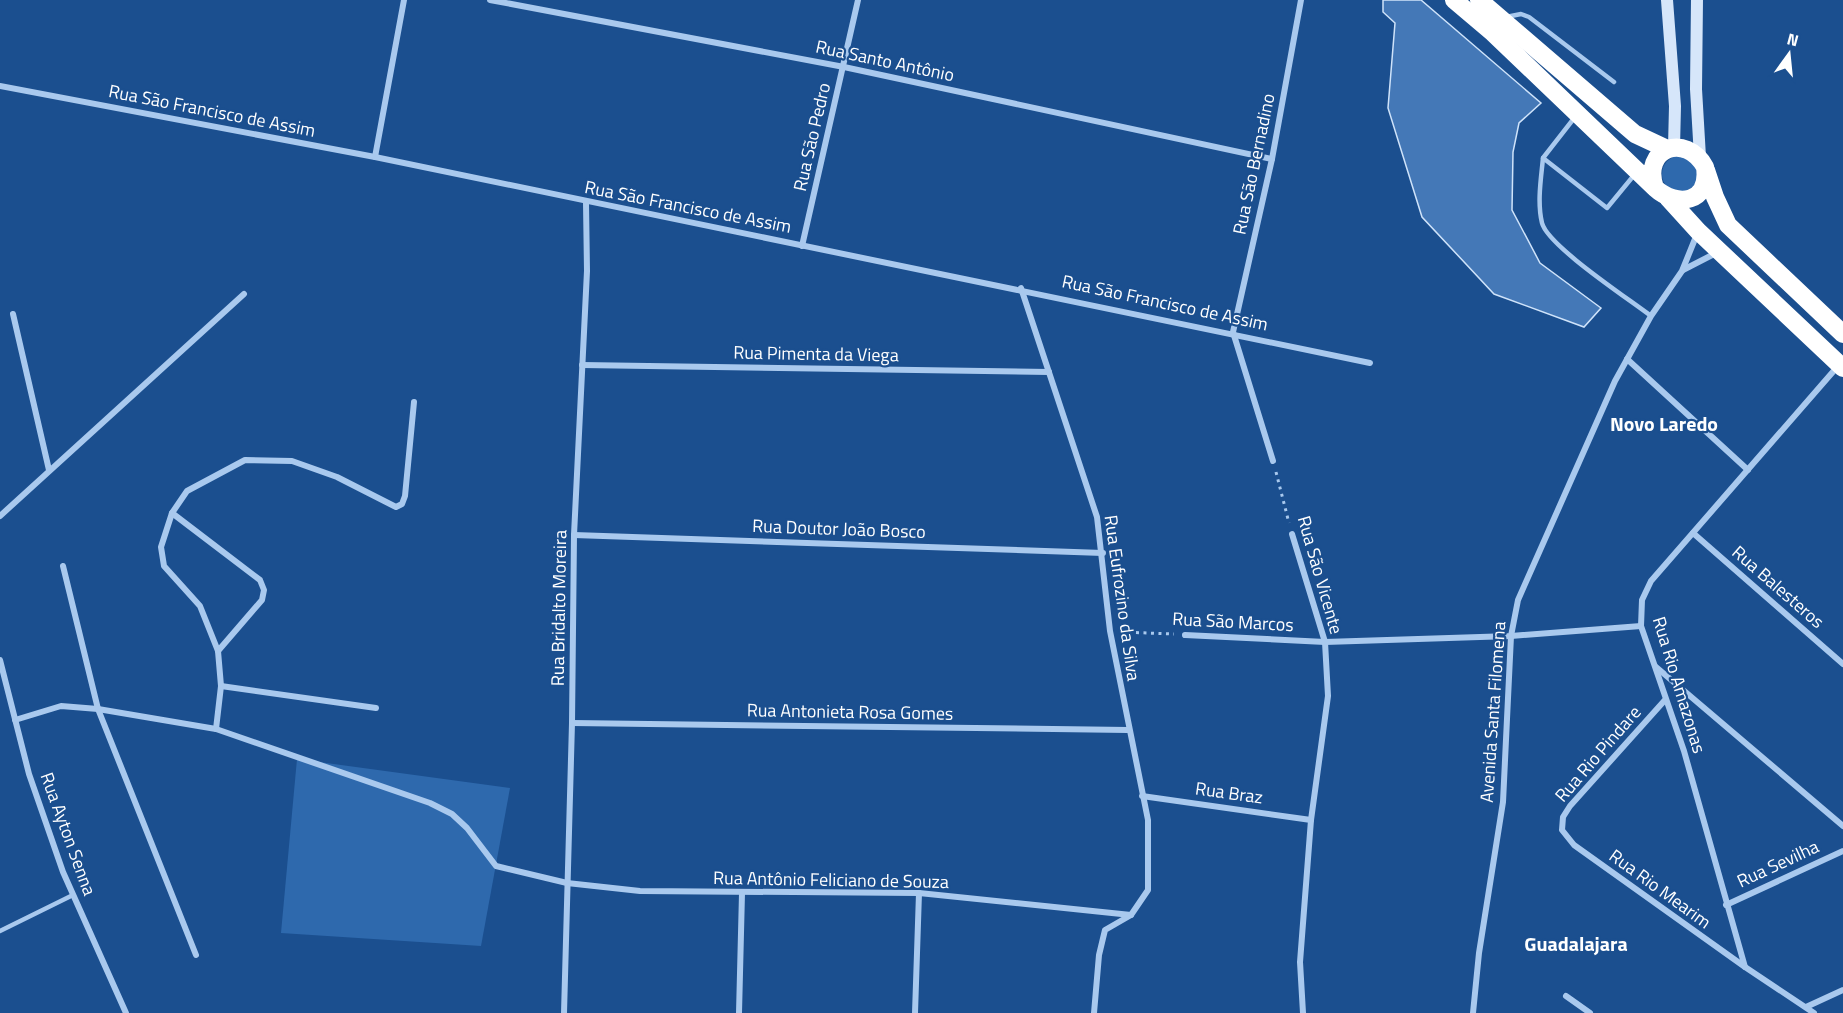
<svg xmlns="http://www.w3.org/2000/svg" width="1843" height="1013" font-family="'Titillium Web',sans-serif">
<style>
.green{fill:#2e69ad}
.building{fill:#4478b7;stroke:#cfe3fa;stroke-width:1.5}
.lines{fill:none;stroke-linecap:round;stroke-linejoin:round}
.path{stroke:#a9c9ee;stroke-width:3;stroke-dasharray:3 4.5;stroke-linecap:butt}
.lane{stroke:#a9c9ee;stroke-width:4.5}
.street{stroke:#a9c9ee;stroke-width:6}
.secondary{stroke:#d6e6fa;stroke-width:12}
.highway{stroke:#fff;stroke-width:18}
.labels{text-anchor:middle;stroke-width:4.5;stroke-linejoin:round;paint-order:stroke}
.street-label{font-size:18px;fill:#fff;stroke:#1b4f8f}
.neighbourhood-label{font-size:20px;font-weight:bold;fill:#fff;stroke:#1b4f8f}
</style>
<rect width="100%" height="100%" fill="#1b4f8f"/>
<!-- green -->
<g class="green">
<circle cx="1680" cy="174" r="18"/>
<polygon points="297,759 510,788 481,946 281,933"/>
</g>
<!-- building -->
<polygon class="building" points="1383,0 1421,0 1541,103 1519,123 1513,152 1512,210 1540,263 1601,308 1584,327 1494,294 1422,217 1388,108 1395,23 1383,12"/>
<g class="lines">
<!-- path -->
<g class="path">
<polyline points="1276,472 1289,523"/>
<polyline points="1121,632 1174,634"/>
</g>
<!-- lane -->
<g class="lane">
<polyline points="1506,17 1521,14 1529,17 1614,82"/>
<polyline points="1575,117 1543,158 1607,208 1635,174"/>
<path d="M1543 158C1541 179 1537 202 1542 223 1548 246 1629 299 1651 316"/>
<polyline points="0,931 73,895"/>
</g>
<!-- street -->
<g class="street">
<polyline points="490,0 844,67 1272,159"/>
<polyline points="0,86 375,157 1370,363"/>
<polyline points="375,157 404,0"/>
<polyline points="802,246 858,0"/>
<polyline points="1683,270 1716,253"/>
<polyline points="1021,288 1097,517 1110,631 1148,820 1148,890 1131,915 1105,930 1099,955 1094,1013"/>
<polyline points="13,314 49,470"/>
<polyline points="1627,359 1748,470"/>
<polyline points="582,365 1049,372"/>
<polyline points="1273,461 1233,332 1272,159 1301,0"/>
<polyline points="172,513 260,580 264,590 262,600 218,651"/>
<polyline points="0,516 244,294"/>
<polyline points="1693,533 1843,664"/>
<polyline points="1292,534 1325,642 1328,696 1311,820 1300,962 1303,1013"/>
<polyline points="574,535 1103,553"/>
<polyline points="63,566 98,709 196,955"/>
<polyline points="1185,635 1325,642 1511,636 1641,626"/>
<polyline points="0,660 29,774 63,872 126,1013"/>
<polyline points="1656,667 1843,826"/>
<polyline points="221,686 376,708"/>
<polyline points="1665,700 1570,806 1563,817 1562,830 1574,845 1745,967 1814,1013"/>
<polyline points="15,720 61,706 98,709 216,729 221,686 218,651 200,606 164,566 161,547 172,513 187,491 245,460 292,461 337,477 396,507 402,504 405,496 414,402"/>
<polyline points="572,723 1128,730"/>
<polyline points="216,729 430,803 452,814 467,828 496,866 567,883 640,891 919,893 1131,915"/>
<polyline points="1142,796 1311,820"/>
<polyline points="1726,905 1843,851"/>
<polyline points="1745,967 1684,751 1641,626 1642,600 1651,581 1838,366"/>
<polyline points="1566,996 1590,1013"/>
<polyline points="1806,1007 1843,990"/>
<polyline points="564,1013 572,723 574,535 587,271 586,203"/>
<polyline points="739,1013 742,893"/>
<polyline points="915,1013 919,893"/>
<polyline points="1473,1013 1479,953 1503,802 1511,636 1518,600 1615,381 1651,316 1682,271 1697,234"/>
</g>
<!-- secondary -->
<g class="secondary">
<polyline points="1667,0 1675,106 1674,147"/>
<polyline points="1697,0 1696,89 1700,157"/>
</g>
<!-- highway -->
<g class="highway">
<path d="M1454 0 1493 33 1655 188C1677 208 1710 203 1705 167 1686 132 1641 148 1655 188"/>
<polyline points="1479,0 1635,134 1667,149"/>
<polyline points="1706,170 1715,197 1728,225 1843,334"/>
<polyline points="1668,198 1698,231 1843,368"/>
</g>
</g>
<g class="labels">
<!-- street labels -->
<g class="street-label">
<text transform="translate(885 61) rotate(12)" y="6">Rua Santo Antônio</text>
<text transform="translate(212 111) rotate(11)" y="6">Rua São Francisco de Assim</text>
<text transform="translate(812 137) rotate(-77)" y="6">Rua São Pedro</text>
<text transform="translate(1254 164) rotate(-78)" y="6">Rua São Bernadino</text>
<text transform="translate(688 207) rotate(11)" y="6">Rua São Francisco de Assim</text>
<text transform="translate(1165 303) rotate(12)" y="6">Rua São Francisco de Assim</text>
<text transform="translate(816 354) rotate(1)" y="6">Rua Pimenta da Viega</text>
<text transform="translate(839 529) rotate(2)" y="6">Rua Doutor João Bosco</text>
<text transform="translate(1320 575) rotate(74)" y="6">Rua São Vicente</text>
<text transform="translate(1778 587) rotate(41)" y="6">Rua Balesteros</text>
<text transform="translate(1122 598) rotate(82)" y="6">Rua Eufrozino da Silva</text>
<text transform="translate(559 608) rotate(-89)" y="6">Rua Bridalto Moreira</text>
<text transform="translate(1233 622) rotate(3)" y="6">Rua São Marcos</text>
<text transform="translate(1679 685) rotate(73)" y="6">Rua Rio Amazonas</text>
<text transform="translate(850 712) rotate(1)" y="6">Rua Antonieta Rosa Gomes</text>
<text transform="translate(1493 712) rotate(-86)" y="6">Avenida Santa Filomena</text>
<text transform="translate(1598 754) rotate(-49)" y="6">Rua Rio Pindare</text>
<text transform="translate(1229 793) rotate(8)" y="6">Rua Braz</text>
<text transform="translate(68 834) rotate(70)" y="6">Rua Ayton Senna</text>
<text transform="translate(1778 864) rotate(-25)" y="6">Rua Sevilha</text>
<text transform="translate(831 880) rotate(1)" y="6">Rua Antônio Feliciano de Souza</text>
<text transform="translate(1660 889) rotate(36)" y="6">Rua Rio Mearim</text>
</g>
<!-- neighbourhood labels -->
<g class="neighbourhood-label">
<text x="1664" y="431">Novo Laredo</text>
<text x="1576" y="951">Guadalajara</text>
</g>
</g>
<!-- north arrow -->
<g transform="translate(1789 54) rotate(15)" stroke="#1b4f8f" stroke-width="4.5" paint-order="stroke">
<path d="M0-4.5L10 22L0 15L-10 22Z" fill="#ffffff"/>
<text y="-9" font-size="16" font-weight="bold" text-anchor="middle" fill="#ffffff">N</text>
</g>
</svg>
